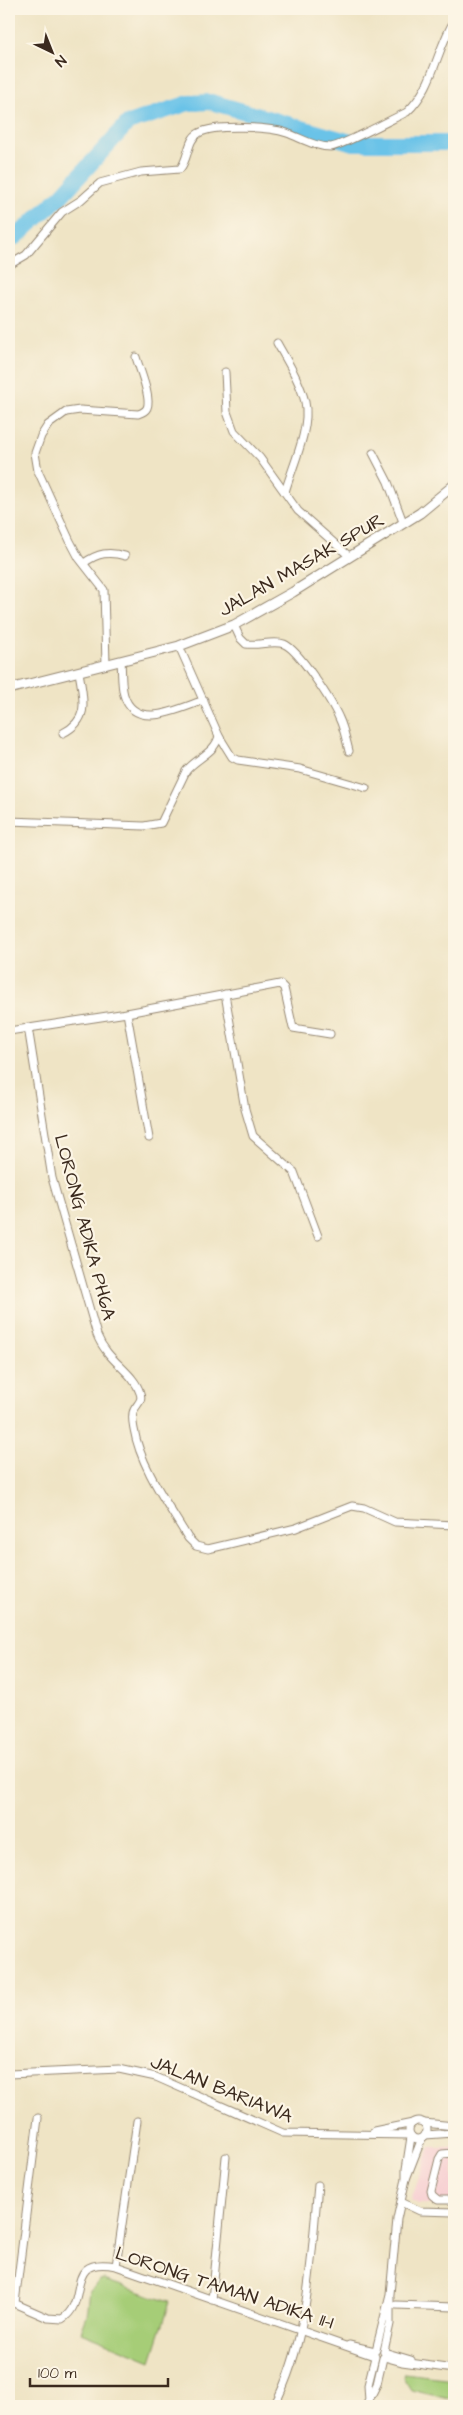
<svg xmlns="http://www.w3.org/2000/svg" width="463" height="2415" font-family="'Architects Daughter',sans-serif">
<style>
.built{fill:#f7cfd2}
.green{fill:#a6cd77;stroke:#707c4a}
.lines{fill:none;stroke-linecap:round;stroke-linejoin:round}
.river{stroke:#6ac3e8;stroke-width:16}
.minor-casing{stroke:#958772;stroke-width:9}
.tertiary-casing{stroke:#958772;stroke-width:11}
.minor{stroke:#fff;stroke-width:7}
.tertiary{stroke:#fff;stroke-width:9}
.labels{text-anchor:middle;stroke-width:4.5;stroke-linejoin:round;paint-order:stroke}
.street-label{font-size:19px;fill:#3b2a1e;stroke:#fcf5e5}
</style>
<rect width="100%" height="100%" fill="#fcf5e5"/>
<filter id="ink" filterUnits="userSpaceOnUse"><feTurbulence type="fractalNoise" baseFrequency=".02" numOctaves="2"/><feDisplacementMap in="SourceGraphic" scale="10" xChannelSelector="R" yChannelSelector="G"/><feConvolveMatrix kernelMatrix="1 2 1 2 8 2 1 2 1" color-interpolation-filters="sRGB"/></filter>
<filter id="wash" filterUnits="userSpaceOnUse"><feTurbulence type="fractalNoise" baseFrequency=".0096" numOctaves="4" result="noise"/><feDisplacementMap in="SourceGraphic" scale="20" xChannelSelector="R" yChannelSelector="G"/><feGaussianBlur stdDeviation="1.12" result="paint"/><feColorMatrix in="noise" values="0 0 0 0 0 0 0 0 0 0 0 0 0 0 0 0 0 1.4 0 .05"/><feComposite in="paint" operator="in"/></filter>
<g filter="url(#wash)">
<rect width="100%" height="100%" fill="#efe4c5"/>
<!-- built -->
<polygon class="built" points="430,2147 454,2147 454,2205 418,2204 411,2200"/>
<!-- green -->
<g class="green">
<polygon points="104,2280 170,2302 151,2361 81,2332 87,2316 90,2290 99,2281"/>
<polygon points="404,2373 454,2379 454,2400 411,2390 403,2377"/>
</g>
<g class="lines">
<!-- river -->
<polyline class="river" points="9,237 16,237 61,196 128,123 189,103 211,102 354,143 454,143"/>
</g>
</g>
<g filter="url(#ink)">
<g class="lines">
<!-- minor casing -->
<g class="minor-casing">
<g id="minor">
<path d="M9 265 26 255 62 212 81 200 100 183 141 172 180 169C189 159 187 139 199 133 216 124 270 127 287 133 301 138 315 147 331 147 342 146 394 118 407 112 434 87 436 50 454 21"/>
<path d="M277 343C287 361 300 381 305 402 311 428 292 467 285 492"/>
<polyline points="225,372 227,412 234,431 260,458 298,511 349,556"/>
<polyline points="373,453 388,482 403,522"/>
<path d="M84 563C98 553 109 551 125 556"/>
<path d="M234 625 240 638 246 644C259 646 273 640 284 644 299 650 332 702 339 718 344 728 346 740 349 751"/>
<path d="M121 661C122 672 121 685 124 695 135 732 180 708 204 700"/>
<path d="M106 665 104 590 79 558 70 541 38 471 35 453 41 436 48 425 66 412 80 410 138 414C141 413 145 412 147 408 152 398 139 368 136 357"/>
<path d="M63 733C91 719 83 698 79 672"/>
<polyline points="219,736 232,757 238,760 300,769 366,788"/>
<path d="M9 821 144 826 161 823 186 771C196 758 215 753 219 736L179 646"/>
<polyline points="225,994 245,1109 253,1136 294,1172 318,1236"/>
<polyline points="127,1013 149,1138"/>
<path d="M28 1027 52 1178 97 1335C107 1361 134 1372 140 1393 143 1401 137 1404 134 1410 131 1415 133 1423 134 1429 140 1466 169 1506 188 1538L196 1546 208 1549 225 1545 296 1528 352 1506 364 1508 395 1522 454 1525"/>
<polyline points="9,1031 127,1013 280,984 284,988 293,1028 330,1034"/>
<polyline points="9,2074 119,2069 156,2077 283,2133 410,2135"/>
<circle cx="418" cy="2130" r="9"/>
<polyline points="424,2123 454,2126"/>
<polyline points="374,2131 413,2123"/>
<polyline points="425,2135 454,2133"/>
<polyline points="454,2153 442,2154 439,2159 431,2191 432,2195 438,2200 454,2200"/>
<polyline points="406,2179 406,2169 411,2137"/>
<polyline points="401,2202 420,2211 454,2212"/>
<polyline points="116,2266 137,2121"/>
<polyline points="212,2300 226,2157"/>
<path d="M9 2301 48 2318 62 2319C91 2301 62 2256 116 2266L374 2356"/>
<polyline points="15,2303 38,2118"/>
<polyline points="396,2305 454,2307"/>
<polyline points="349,2345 375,2351"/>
<polyline points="376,2350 390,2294 397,2219 406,2179 422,2138"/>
<polyline points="384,2351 390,2324 390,2297"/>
<polyline points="384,2352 411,2360"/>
<polyline points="384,2357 402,2362 454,2369"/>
<polyline points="369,2401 368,2385 375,2357"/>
<path d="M274 2406C309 2340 311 2258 318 2185"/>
<polyline points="366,2406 377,2384 383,2358"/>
</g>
</g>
<!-- tertiary casing -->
<g class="tertiary-casing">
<polyline id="tertiary" points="9,689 179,646 234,625 293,592 420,513 454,485"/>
</g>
<!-- minor -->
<use href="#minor" class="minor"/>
<!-- tertiary -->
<use href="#tertiary" class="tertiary"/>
</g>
</g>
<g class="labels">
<!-- street labels -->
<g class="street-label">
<text transform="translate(301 564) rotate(-30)" y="7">JALAN MASAK SPUR</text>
<text transform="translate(86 1227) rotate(75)" y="7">LORONG ADIKA PH6A</text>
<text transform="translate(222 2088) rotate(22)" y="7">JALAN BARIAWA</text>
<text transform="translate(225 2287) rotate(18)" y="7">LORONG TAMAN ADIKA 11-I</text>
</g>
</g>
<!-- margin -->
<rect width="463" height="2415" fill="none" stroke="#fcf5e5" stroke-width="30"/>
<!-- north arrow -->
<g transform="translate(52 52) rotate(137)" stroke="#fcf5e5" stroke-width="4" paint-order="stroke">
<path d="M0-4L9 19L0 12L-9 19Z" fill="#3b2a1e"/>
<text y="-8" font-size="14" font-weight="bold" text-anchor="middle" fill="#3b2a1e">N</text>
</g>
<!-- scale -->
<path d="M30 2378v8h138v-8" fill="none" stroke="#3b2a1e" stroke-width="2.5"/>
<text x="38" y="2378" font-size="15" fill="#3b2a1e" stroke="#fcf5e5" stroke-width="4" paint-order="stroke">100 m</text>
</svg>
